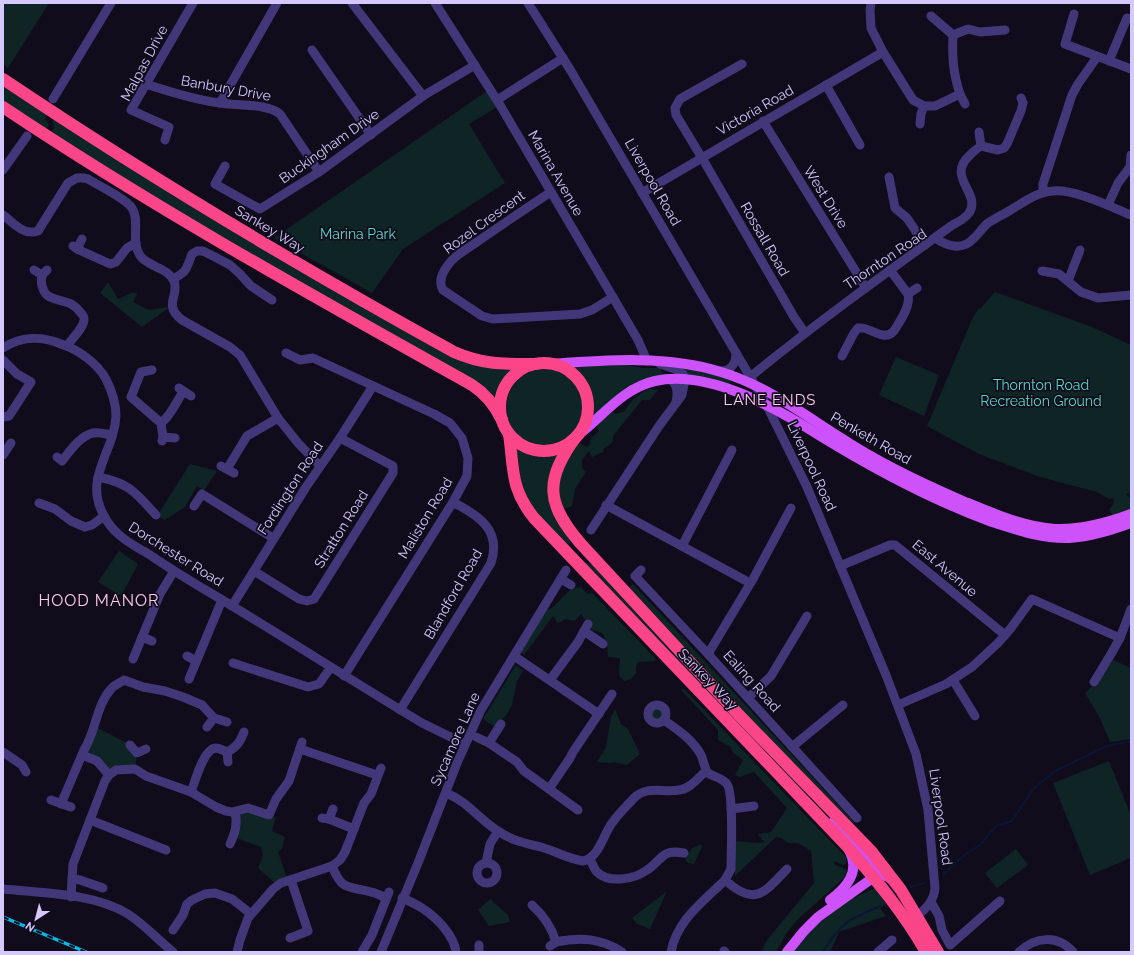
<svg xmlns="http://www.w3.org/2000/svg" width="1134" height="955" font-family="Raleway,sans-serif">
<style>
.green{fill:#0f2425}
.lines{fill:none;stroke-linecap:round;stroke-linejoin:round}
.stream{stroke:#0a1537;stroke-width:2}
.minor{stroke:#423879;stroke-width:9}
.major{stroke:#ce52fa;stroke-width:10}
.highway{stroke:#fa4688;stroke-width:12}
.rail-casing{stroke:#07baeb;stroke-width:3.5}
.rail{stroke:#100c1c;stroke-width:2;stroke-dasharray:6;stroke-linecap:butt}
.labels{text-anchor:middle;stroke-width:3.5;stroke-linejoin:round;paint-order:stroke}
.street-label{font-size:14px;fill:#d4c8fd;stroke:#100c1c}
.park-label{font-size:14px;fill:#57dac8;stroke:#100c1c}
.neighbourhood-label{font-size:15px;letter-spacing:1px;fill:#fecae5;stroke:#100c1c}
.quarter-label{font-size:16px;letter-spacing:1px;fill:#fecae5;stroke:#100c1c}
</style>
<rect width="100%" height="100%" fill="#100c1c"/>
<!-- green -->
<g class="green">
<polygon points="3,3 49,3 8,68 3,64"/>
<polygon points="3,84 47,115 45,119 48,122 49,126 45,131 3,104"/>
<polygon points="487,91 497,107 469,124 505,183 403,249 372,293 274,238"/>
<polygon points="54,118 440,349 513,369 500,387 497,401 240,251 50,134 54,128 53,121"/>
<polygon points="108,282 118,299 134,292 137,294 133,302 149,310 170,307 142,327 100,293"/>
<polygon points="995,292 1092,327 1131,345 1131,493 1126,494 1131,499 1131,510 1113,516 1109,510 1114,503 1113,498 1109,499 1097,492 1040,477 979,454 927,426 973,317 979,308 980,309"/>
<polygon points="896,357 939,375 924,416 879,395"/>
<path d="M627 365 643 368H660L663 375 594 415C593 410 593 404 592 399 590 387 582 378 573 369L572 367Z"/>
<polygon points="684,369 696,370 732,380 729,385 688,376"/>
<circle cx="545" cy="408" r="39"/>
<path d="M649 389 658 390 650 400H642L613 436C614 443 610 445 604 448L603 452 592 457 589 451 582 460V468L586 472 575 489 572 506 564 509C557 494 556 481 563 466 566 460 567 456 573 454V449L577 444H581L587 447 589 445 591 438 599 431 597 425 611 411 616 414 625 411C630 400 639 394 649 389Z"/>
<path d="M516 447C524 450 530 454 538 455 545 456 553 454 558 457L553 469 570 543 567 546 539 517 523 493Z"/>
<polygon points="190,464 217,471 204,490 197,486 185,507 165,520 157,516"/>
<polygon points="119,551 138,564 121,596 98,582"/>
<polygon points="586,563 594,565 799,784 822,812 584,564"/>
<polygon points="633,584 854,822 850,826 628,588"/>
<polygon points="581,587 588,594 592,593 656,659 655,661 638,662 636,666 636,673 632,678 625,681 619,676 620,658 608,657 607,642 602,633 592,630 581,614 574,621 566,619 558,623 553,616 524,655 520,651 545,610 552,608 571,589"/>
<polygon points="1113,660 1131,668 1131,739 1110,742 1100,718 1085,693 1096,683"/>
<polygon points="516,665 523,671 517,681 512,705 507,714 495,727 483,719"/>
<polygon points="683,688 840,851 846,857 846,864 843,865 835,861 834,864 847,870 845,877 797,920 786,934 776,952 761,952 767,940 814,883 811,851 798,843 788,843 781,838 776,837 735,876 734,841 759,843 764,842 758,834 771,832 787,808 754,772 740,777 735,775 743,760 733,753 731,747 718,740 718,730 681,690"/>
<circle cx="657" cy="714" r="5.5"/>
<polygon points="615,709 621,724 628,729 640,754 627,765 613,762 612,763 597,762 606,747 611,717"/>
<polygon points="94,726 129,744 137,753 135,769 109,775 82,755"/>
<polygon points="1109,761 1131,816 1131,858 1090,875 1053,783"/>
<polygon points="242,809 269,815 276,818 272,831 285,837 282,849 278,852 288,881 277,885 258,868 263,855 261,847 234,837"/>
<polygon points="701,844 702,847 694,864 688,863 685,859 692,848"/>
<polygon points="1016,849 1028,865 997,888 985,873"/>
<polygon points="875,888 886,904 880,908 886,916 839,932 830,952 791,952 832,908"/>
<polygon points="667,891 650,929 637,924 632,918"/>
<polygon points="490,899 508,915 510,922 489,926 478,910"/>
</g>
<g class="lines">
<!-- stream -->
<g class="stream">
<polyline points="943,874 966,854 980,845 996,826 1012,821 1033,789 1055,771 1107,746 1131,741"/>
<polyline points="911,887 924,883"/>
<path d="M823 952C840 923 851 918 881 906"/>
</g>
<!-- minor -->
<g class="minor">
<polyline points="352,3 423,96"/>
<polyline points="435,3 500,105 638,340 647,361"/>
<path d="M528 3 571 71 766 404 807 487 886 675 916 754 928 810 935 888C934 900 927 908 917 916"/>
<path d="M871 3 870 10 871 28 883 52 913 100 924 106H935L960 94C953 73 952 57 953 35"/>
<polyline points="1074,14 1065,44 1131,69"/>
<polyline points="931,16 953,35 968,29 980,32 1005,30"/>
<polyline points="312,50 371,135"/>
<polyline points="1109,61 1127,18 1131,19"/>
<polyline points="742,64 680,99 675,108 676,115 705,163 794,317 805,333"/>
<path d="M146 84C170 92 195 100 220 103 238 106 266 103 280 114L319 172"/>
<polyline points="826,85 860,145"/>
<polyline points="960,94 965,104"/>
<polyline points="53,99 111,3"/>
<polyline points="497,100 563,58"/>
<polyline points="220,103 277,3"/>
<polyline points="763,121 866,288"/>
<polyline points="920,124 921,114 924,106"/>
<polyline points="979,132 981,146"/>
<polyline points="165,140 169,127 131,110 193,3"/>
<polyline points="225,166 215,184 260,209 319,172 423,96 475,65"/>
<polyline points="3,170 27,136"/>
<polyline points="889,177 895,208 907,218 925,245"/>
<path d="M551 192C525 209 500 226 474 244 465 250 454 256 448 265 442 273 438 282 443 290L482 316 493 319 580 314 592 310 613 297"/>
<polyline points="642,193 883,52"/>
<polyline points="1043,193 1043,184 1072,95 1078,84 1097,57"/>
<polyline points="1108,205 1118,183 1130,167 1131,155"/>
<path d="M3 215C14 223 23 236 38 231L68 183 77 178H83L88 179C99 186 125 198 132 208 141 222 129 243 142 258 151 267 169 269 174 281 180 296 162 304 182 320L230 347 240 355 278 418 298 443 320 466"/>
<path d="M935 238C947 246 962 251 973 239 979 234 982 228 988 223 994 219 1002 215 1009 211 1023 203 1036 192 1053 191 1075 189 1111 207 1131 215"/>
<polyline points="73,246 77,249 82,239"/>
<polyline points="77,249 110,264 116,262 127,248 136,243"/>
<polyline points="34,270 42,275 47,270"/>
<polyline points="890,270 908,294 917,288"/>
<polyline points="1042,271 1059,274 1081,292 1098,298 1131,295"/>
<path d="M42 275C40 283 43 294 50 297 62 303 70 299 80 312 82 314 85 317 84 320 84 327 71 340 67 346"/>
<path d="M173 279C188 271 186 269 192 254L197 251H203L215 257 230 265 239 273 251 286 272 300"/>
<polyline points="1068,281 1080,250"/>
<path d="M3 348C21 336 42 336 61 344 79 350 97 363 106 379 112 391 116 403 116 416 114 455 80 479 107 521 117 537 135 546 150 555 172 570 195 584 219 598 287 639 354 682 422 723L465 744"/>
<polyline points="286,353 300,360 313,358 434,414 450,423 462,438 468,458 467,476 453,502 344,676"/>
<path d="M842 356 854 333 858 328C871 326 883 343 894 331 900 321 911 306 908 294"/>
<polyline points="3,360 17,374 31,382 9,416 3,417"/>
<polyline points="152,370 141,372 131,397 161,423 163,437"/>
<path d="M721 371C732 371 736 362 736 353"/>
<path d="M750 377C815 324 883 275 951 226 957 222 964 220 969 213 982 193 946 178 969 156 972 153 976 149 981 146L998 150 1004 148 1007 144 1021 111 1023 103 1021 98"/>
<path d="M670 379C678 385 678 393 676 402"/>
<polyline points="179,388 191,396"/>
<path d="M161 423C171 416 176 402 183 392"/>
<polyline points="162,441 163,437 175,438"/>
<polyline points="3,455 11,443"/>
<path d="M57 457 62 461C70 451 80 436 93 433 99 432 106 434 112 435"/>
<polyline points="221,466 234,473"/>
<polyline points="227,469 247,436 278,418"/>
<path d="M98 477C129 483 135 492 156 515"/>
<polyline points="39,503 55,509 71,521 85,527 92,525 104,516"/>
<polyline points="606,505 750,583"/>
<polyline points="194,506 202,494 273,538"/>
<polyline points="591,530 659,426 682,395 685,379 683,374 678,370 660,364"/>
<polyline points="682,546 732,450"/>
<polyline points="840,566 890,545 895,545 1005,635"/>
<polyline points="641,570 635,576 708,654 857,818"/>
<polyline points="254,571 299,599 307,601 314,599 393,473 393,466 340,438"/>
<polyline points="561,579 571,585"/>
<polyline points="232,606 306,487 340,438 373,386"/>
<polyline points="584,631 603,644"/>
<polyline points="142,637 152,641"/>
<polyline points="708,654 753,579 791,508"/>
<polyline points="187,656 196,661"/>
<polyline points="514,656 599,714"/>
<polyline points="133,659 160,594 174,571"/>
<polyline points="233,663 308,687 319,684 331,667"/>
<polyline points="189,679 222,600"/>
<polyline points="550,680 578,642 588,624"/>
<polyline points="953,680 975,716"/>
<polyline points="1094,682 1111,654 1120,638 1131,609"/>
<polyline points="748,698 771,676 807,616"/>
<polyline points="898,705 946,684 972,667 998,643 1011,628 1032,599 1120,638"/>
<circle cx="657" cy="714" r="9"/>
<path d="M400 710 491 563C502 529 478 516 453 502"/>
<path d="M664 720C678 730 692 739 701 755 704 761 704 768 708 773 714 777 722 778 727 784 734 794 731 854 731 869L725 880C703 902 677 920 671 952"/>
<polyline points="207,727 214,718"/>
<polyline points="476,737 489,743 517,762 524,771 578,810"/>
<polyline points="489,743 501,724"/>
<polyline points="130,745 137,753 146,749"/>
<polyline points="792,747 843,705"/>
<polyline points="300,749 377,775"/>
<polyline points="3,752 22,765 26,772"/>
<polyline points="227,752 228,762"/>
<polyline points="82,755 97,761 109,775"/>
<polyline points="549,789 570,758 573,752 612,694"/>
<path d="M191 792C195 782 203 750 215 748 219 748 223 750 227 752 237 747 240 742 244 732"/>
<path d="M446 793C467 801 479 819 498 831 514 842 526 843 544 848 557 852 569 859 583 861 599 858 603 835 612 823 618 814 627 806 634 798 647 785 663 793 679 790 690 789 698 778 706 771"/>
<polyline points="51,800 71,807"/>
<path d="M61 804 84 750C96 731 96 706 111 689 114 685 120 683 124 680L143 687 165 691 183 697 202 705 214 718 227 722"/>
<polyline points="731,809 754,806"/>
<polyline points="322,818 329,819 354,829"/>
<polyline points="329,819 333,809"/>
<polyline points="90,820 166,850"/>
<path d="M230 844C235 833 238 824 235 812"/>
<path d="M590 859C592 863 594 869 597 872 609 884 635 879 647 870 654 866 659 858 666 854 672 851 678 852 684 853"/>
<polyline points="486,863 490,844 498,831"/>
<circle cx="487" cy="873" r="10"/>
<path d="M332 866C342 891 348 886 371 892 376 893 382 896 386 898"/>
<polyline points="72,879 80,880 103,888"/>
<path d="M725 880C755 907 764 893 787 869"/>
<path d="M3 889C42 893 94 893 128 914 145 925 158 940 173 952"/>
<polyline points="71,897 73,864 105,781 109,775 116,770 135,769 146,776 191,792 216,807 226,811 232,812 248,808 269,815 276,799 289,781 302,742"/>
<path d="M402 898C409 901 416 904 422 908 436 917 454 935 456 952"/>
<polyline points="931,902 939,916 942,930 950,945 1000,901"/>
<path d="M532 905C543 915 552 928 556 942L550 946"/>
<polyline points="173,930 183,915 187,904 192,900 205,894 215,893 232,899 251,914"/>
<polyline points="290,938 308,931 291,880"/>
<path d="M556 942C580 937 601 938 622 952"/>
<polyline points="479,945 479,952"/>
<polyline points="724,951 725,952"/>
<polyline points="237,952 240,940 248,918 273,889 281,883 332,866 340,860 345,852 364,803 371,794 381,768"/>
<polyline points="362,952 372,935 389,892"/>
<polyline points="381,952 418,863 457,763 481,710 566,570"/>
<polyline points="878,952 892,940"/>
<path d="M1019 952C1035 937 1057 934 1073 952"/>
</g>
<!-- major -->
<g class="major">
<path d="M551 364C606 360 668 355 721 372 765 385 803 414 841 438 879 463 921 483 963 501 992 513 1024 527 1055 529 1082 530 1107 523 1131 514"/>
<path d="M578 435C602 417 623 388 655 381 709 369 778 409 822 437 876 470 932 500 992 522 1017 530 1042 539 1069 538 1090 537 1111 530 1131 523"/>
<polyline points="834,821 874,865 876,873 874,877"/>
<path d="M830 900C846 888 861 872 849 850"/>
<path d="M787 952 804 931 818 917 874 877C881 873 887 876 893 880"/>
</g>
<!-- highway -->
<g class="highway">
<path d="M3 79C149 177 300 267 454 352 484 365 504 364 536 364"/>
<path d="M3 107C154 208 313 296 472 385 486 394 495 406 502 420"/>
<circle cx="544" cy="407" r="44"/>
<path d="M509 434C514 469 510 488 534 518L847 846C877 881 903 912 926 952"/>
<path d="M576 437C544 480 546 504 581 544L738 714 871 851 901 890 938 952"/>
</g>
<!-- rail casing -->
<g class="rail-casing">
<polyline id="rail" points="3,917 86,952"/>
</g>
<!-- rail -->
<use href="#rail" class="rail"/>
</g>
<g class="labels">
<!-- street labels -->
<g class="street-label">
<text transform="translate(144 63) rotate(-62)" y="5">Malpas Drive</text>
<text transform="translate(226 88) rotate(10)" y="5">Banbury Drive</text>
<text transform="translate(755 110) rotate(-30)" y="5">Victoria Road</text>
<text transform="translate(329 146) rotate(-35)" y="5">Buckingham Drive</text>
<text transform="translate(556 173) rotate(60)" y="5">Marina Avenue</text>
<text transform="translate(653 182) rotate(60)" y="5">Liverpool Road</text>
<text transform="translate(826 197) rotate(58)" y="5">West Drive</text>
<text transform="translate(484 222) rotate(-36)" y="5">Rozel Crescent</text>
<text transform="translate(270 229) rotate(31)" y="5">Sankey Way</text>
<text transform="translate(765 239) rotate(60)" y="5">Rossall Road</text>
<text transform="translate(885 259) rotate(-34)" y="5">Thornton Road</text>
<text transform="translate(871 438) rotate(30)" y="5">Penketh Road</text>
<text transform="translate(812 466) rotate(65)" y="5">Liverpool Road</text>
<text transform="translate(290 488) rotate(-57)" y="5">Fordington Road</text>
<text transform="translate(425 518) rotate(-59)" y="5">Maliston Road</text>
<text transform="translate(341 529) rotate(-58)" y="5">Stratton Road</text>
<text transform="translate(176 554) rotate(32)" y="5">Dorchester Road</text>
<text transform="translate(945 568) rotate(40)" y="5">East Avenue</text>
<text transform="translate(453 594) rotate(-60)" y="5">Blandford Road</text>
<text transform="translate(708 679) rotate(46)" y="5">Sankey Way</text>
<text transform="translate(752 681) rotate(48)" y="5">Ealing Road</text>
<text transform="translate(455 739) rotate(-66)" y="5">Sycamore Lane</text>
<text transform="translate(941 817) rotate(82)" y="5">Liverpool Road</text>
</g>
<!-- park labels -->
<g class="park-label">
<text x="358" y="239">Marina Park</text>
<text x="1041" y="390">Thornton Road<tspan x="1041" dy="16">Recreation Ground</tspan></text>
</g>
<!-- neighbourhood labels -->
<g class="neighbourhood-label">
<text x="770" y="405">LANE ENDS</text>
</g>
<!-- quarter labels -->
<g class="quarter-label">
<text x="99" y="606">HOOD MANOR</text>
</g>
</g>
<!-- border -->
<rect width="1134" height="955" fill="none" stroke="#d4c8fd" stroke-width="8"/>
<!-- north arrow -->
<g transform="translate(36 919) rotate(216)" stroke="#100c1c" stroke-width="3" paint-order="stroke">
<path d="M0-3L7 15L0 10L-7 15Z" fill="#d4c8fd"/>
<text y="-6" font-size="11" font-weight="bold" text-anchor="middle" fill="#d4c8fd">N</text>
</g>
</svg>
